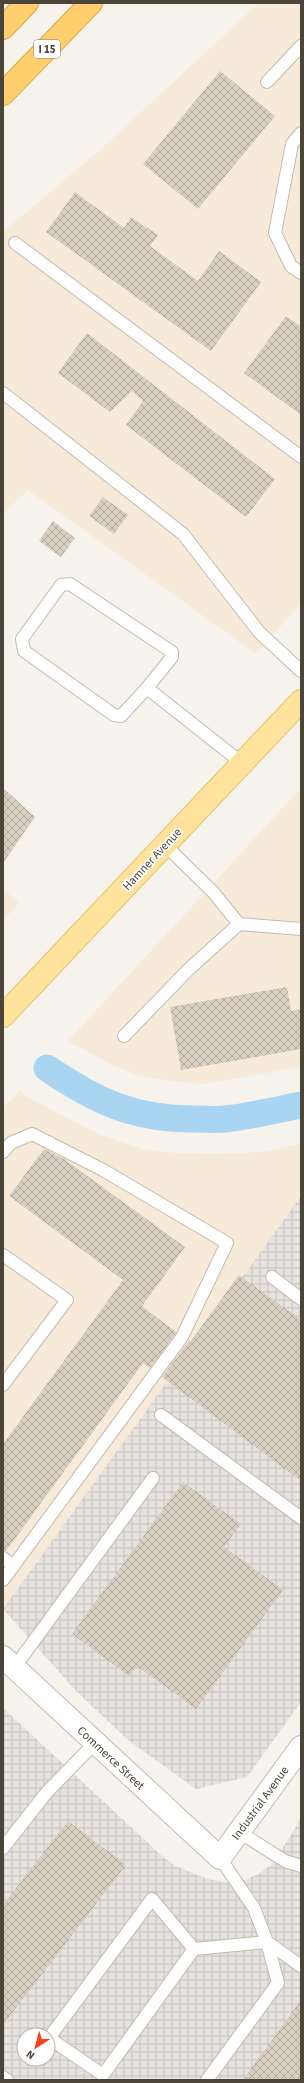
<svg xmlns="http://www.w3.org/2000/svg" width="304" height="2083" font-family="'Source Sans 3',sans-serif">
<style>
.commercial{fill:#f7ead8}
.industrial{fill:url(#industrial-grid);fill-rule:evenodd}
.lines{fill:none;stroke-linecap:round;stroke-linejoin:round}
.canal{stroke:#a9d4f2;stroke-width:27}
.building{fill:url(#building-cross-hatch)}
.service-casing{stroke:#c2bbae;stroke-width:14}
.minor-casing{stroke:#c2bbae;stroke-width:24}
.primary-casing{stroke:#e6c16a;stroke-width:24}
.motorway-casing{stroke:#e0a43c;stroke-width:24}
.service{stroke:#fff;stroke-width:12}
.minor{stroke:#fff;stroke-width:22}
.primary{stroke:#ffe39c;stroke-width:22}
.motorway{stroke:#ffcf6e;stroke-width:22}
.labels{text-anchor:middle;stroke-width:3.5;stroke-linejoin:round;paint-order:stroke}
.shield{fill:#fff;stroke:#817c74;stroke-width:1}
.shield-label{font-size:11px;font-weight:bold;fill:#4b4439}
.street-label{font-size:12px;fill:#4b4439;stroke:#fff}
</style>
<defs>
<pattern id="industrial-grid" width="8" height="8" patternUnits="userSpaceOnUse"><rect width="8" height="8" fill="#e6e2dd"/><path d="M0 4h8M4 0v8" fill="none" stroke="#c7c3be"/></pattern>
<pattern id="building-cross-hatch" width="8" height="8" patternUnits="userSpaceOnUse"><rect width="8" height="8" fill="#d8cfc1"/><path d="M0 0l8 8M0 8l8-8" fill="none" stroke="#b1aa9e"/></pattern>
</defs>
<rect width="100%" height="100%" fill="#f6f3ec"/>
<!-- commercial -->
<g class="commercial">
<polygon points="259,3 301,3 301,603 256,654 28,490 3,514 3,232 101,149"/>
<polygon points="301,788 301,1067 202,1084 172,1081 140,1076 112,1065 68,1041"/>
<polygon points="3,890 20,902 3,920"/>
<polygon points="20,1091 27,1097 101,1135 141,1149 175,1153 215,1154 261,1152 301,1144 301,1196 3,1609 3,1108"/>
</g>
<!-- industrial -->
<g class="industrial">
<polygon points="301,1196 301,1702 247,1777 196,1789 128,1740 77,1692 3,1609"/>
<path d="M3 1708 161 1855 175 1866 208 1879 230 1883 245 1880 260 1873 271 1865 293 1832 301 1817V2080H3ZM24 2035H48V2059H24Z"/>
</g>
<g class="lines">
<!-- canal -->
<path class="canal" d="M47 1068C97 1102 134 1119 195 1119 205 1119 216 1120 226 1119 251 1116 276 1110 301 1105"/>
</g>
<!-- building -->
<g class="building">
<polygon points="220,71 275,116 198,209 143,164"/>
<polygon points="75,192 124,228 131,217 158,235 150,246 198,281 219,251 261,282 211,351 46,232"/>
<polygon points="286,316 301,327 301,415 244,373"/>
<polygon points="87,333 275,479 246,517 126,425 143,401 132,391 110,412 58,373"/>
<polygon points="103,497 128,515 114,534 89,516"/>
<polygon points="53,521 75,538 61,557 39,541"/>
<polygon points="3,788 35,817 3,863"/>
<polygon points="287,987 291,1011 301,1009 301,1049 181,1070 170,1007"/>
<polygon points="44,1149 64,1159 185,1247 142,1306 176,1332 176,1333 150,1368 143,1363 6,1551 3,1551 3,1444 123,1280 9,1196"/>
<polygon points="239,1275 301,1320 301,1481 162,1377 189,1341 190,1342"/>
<polygon points="183,1482 241,1524 224,1547 283,1590 196,1709 137,1666 129,1676 72,1634"/>
<polygon points="68,1821 126,1865 3,2025 3,1905"/>
<polygon points="301,2000 301,2080 243,2080"/>
</g>
<g class="lines">
<!-- service casing -->
<g class="service-casing">
<g id="service">
<polyline points="267,82 301,46"/>
<polyline points="301,133 292,144 275,233 291,266 301,273"/>
<polyline points="15,243 301,457"/>
<polyline points="3,393 183,534 259,632 301,671"/>
<polyline points="147,688 121,716 114,715 24,651 22,639 61,585 70,584 172,652 172,657 147,688 242,763"/>
<polyline points="165,845 213,892 239,924 301,929"/>
<polyline points="124,1036 189,969 239,924"/>
<polyline points="3,1152 11,1143 32,1134 103,1170 227,1243 182,1337 3,1580"/>
<polyline points="3,1255 67,1300 3,1385"/>
<polyline points="272,1277 301,1299"/>
<polyline points="161,1415 301,1518"/>
<polyline points="3,1558 14,1566"/>
<polyline points="14,1668 153,1478"/>
<polyline points="239,1832 285,1861 301,1866"/>
<polyline points="3,1848 47,1792 95,1743"/>
<polyline points="194,1949 152,1899 49,2038 103,2075 194,1949 267,1942 301,1966"/>
<polyline points="3,2077 7,2080"/>
<polyline points="207,2080 278,1983 267,1942 254,1908 220,1858"/>
</g>
</g>
<!-- minor casing -->
<g class="minor-casing">
<polyline id="minor" points="3,1657 220,1858 301,1747"/>
</g>
<!-- primary casing -->
<g class="primary-casing">
<polyline id="primary" points="3,1016 301,701"/>
</g>
<!-- motorway casing -->
<g class="motorway-casing">
<g id="motorway">
<polyline points="3,28 27,3"/>
<polyline points="3,94 91,3"/>
</g>
</g>
<!-- service -->
<use href="#service" class="service"/>
<!-- minor -->
<use href="#minor" class="minor"/>
<!-- primary -->
<use href="#primary" class="primary"/>
<!-- motorway -->
<use href="#motorway" class="motorway"/>
</g>
<g class="labels">
<!-- shield labels -->
<rect class="shield" x="34" y="40" width="26" height="18" rx="3"/>
<g class="shield-label">
<text x="47" y="53">I 15</text>
</g>
<!-- street labels -->
<g class="street-label">
<text transform="translate(152 859) rotate(-47)" y="4">Hamner Avenue</text>
<text transform="translate(111 1758) rotate(43)" y="4">Commerce Street</text>
<text transform="translate(260 1803) rotate(-54)" y="4">Industrial Avenue</text>
</g>
</g>
<!-- border -->
<rect width="304" height="2083" fill="none" stroke="#4b4439" stroke-width="8"/>
<!-- north arrow -->
<g transform="translate(36 2047) rotate(216)"><circle r="19" fill="#ffffff" stroke="#b7b4b0"/>
<path d="M0-3L7 15L0 10L-7 15Z" fill="#fc3f1d"/>
<text y="-6" font-size="11" font-weight="bold" text-anchor="middle" fill="#4b4439">N</text>
</g>
</svg>
